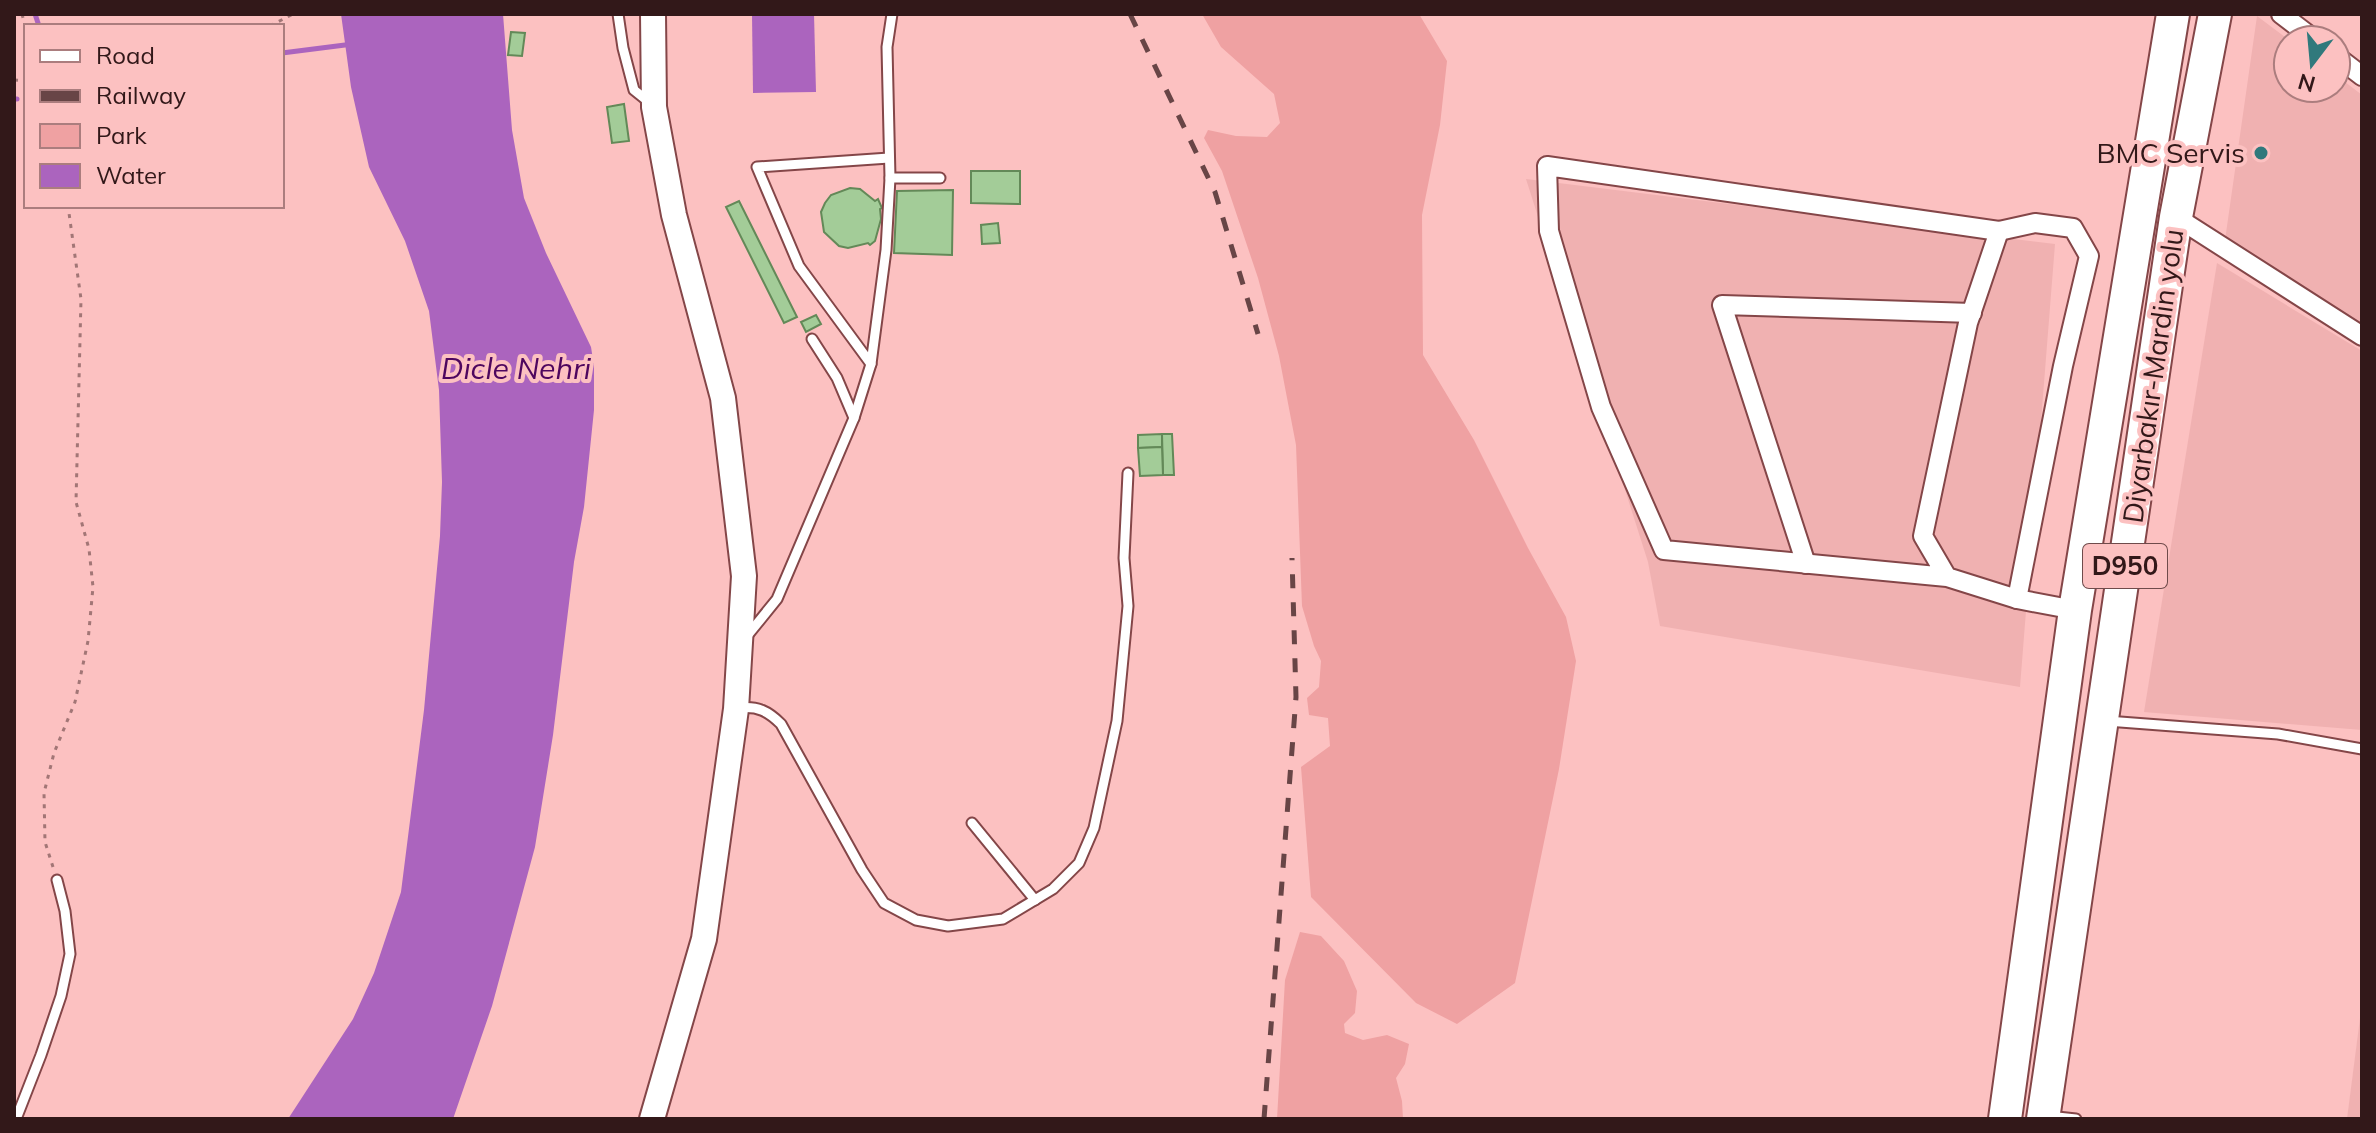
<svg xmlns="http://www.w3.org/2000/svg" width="2376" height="1133" font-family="Mulish,sans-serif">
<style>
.built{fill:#f0b1b1}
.green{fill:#efa1a2}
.water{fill:#ab64be}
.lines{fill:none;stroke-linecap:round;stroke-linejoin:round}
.stream{stroke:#ab64be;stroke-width:5}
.building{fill:#a3cc98;stroke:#638958;stroke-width:2}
.service-casing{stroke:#844648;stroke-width:13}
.minor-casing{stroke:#844648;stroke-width:22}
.tertiary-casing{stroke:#844648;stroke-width:28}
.trunk-casing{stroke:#844648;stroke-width:36}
.path{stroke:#a27676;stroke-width:3;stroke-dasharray:4 6;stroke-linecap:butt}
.service{stroke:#fff;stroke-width:9}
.minor{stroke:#fff;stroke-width:18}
.tertiary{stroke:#fff;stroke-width:24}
.trunk{stroke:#fff;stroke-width:32}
.rail{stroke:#684546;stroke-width:5;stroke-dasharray:14 14;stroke-linecap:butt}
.poi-dot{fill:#30797c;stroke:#fcc1c1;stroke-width:3}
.labels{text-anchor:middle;stroke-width:8;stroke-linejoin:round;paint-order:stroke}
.shield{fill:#fcc1c1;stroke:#6f4b4b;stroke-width:2}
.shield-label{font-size:26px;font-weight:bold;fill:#321819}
.poi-label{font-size:28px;fill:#321819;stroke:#fcc1c1;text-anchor:end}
.street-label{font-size:28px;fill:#321819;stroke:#fcc1c1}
.water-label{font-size:30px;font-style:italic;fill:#4e065e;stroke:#fcc1c1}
</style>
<rect width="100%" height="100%" fill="#fcc1c1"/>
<!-- built -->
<g class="built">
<polygon points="2257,16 2289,40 2288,88 2336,88 2336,75 2362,95 2362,327 2225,240"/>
<polygon points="1526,179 2055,244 2020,687 1660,626 1648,562"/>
<polygon points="2217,263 2362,351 2362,730 2144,712"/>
<polygon points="2362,1003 2362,1119 2347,1119"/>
</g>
<!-- green -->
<g class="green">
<polygon points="1202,14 1419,14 1447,61 1440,125 1422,215 1423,355 1474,440 1528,548 1566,617 1576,661 1559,769 1515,983 1457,1024 1416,1003 1311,897 1301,767 1330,746 1328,718 1309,715 1307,698 1319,687 1321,661 1314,646 1302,606 1296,445 1279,356 1258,278 1222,171 1204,138 1208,130 1236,136 1267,137 1280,123 1274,94 1221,47"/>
<polygon points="1300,932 1321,936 1344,961 1357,991 1355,1013 1344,1024 1345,1033 1363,1040 1387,1035 1409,1044 1405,1064 1396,1078 1402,1101 1403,1119 1277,1119 1285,980"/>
</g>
<!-- water -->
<g class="water">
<polygon points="341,14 503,14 512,130 524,198 546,253 591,347 594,366 594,410 584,507 574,562 553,735 535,847 492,1006 453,1119 288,1119 353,1019 374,973 401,892 424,710 440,536 442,482 439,390 429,311 405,241 369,167 351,87"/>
<polygon points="752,14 814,14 816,92 753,93"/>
</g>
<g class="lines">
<!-- stream -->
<g class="stream">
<polyline points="35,14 39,26"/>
<polyline points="282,53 345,45"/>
<polyline points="14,99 17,99"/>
</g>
</g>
<!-- building -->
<g class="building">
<polygon points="511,32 525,33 522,56 508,55"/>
<polygon points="624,104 629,141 612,143 607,107"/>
<polygon points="971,171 1020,171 1020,204 971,203"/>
<polygon points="850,188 860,189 875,201 878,199 882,208 880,209 881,219 875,241 870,245 868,243 848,248 839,246 824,232 821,212 825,203 831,195"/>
<polygon points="953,190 952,255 894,253 897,191"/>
<polygon points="739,201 797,317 784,323 726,207"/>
<polygon points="998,223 1000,243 982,244 981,225"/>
<polygon points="816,315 821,324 806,332 801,322"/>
<polygon points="1162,434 1162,447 1138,448 1138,435"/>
<polygon points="1162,434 1172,434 1174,475 1163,475"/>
<polygon points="1162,447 1163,475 1140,476 1138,448"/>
</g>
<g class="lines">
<!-- service casing -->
<g class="service-casing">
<g id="service">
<polyline points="618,14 623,48 634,90 649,102"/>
<polyline points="890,178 940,178"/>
<polyline points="812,339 837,378 854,418"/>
<polyline points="871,364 799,266 757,167 889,158"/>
<polyline points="747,636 777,599 854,418 871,364 886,250 890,178 887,47 892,14"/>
<path d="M739 708C758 706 768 711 781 724L862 870 884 903 916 920 948 926 1003 919 1053 889 1079 863 1094 828 1117 721 1128 606 1124 558 1128 473"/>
<polyline points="2107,721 2278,734 2362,749"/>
<polyline points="972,823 1035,900"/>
<polyline points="2048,1116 2076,1119"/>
<polyline points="16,1119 41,1055 61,996 70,954 65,911 57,880"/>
</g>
</g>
<!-- minor casing -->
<g class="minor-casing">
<g id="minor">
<polyline points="2281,14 2315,40"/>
<polyline points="2336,56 2362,76"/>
<polyline points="2176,217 2362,336"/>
<polyline points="1999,231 2035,223 2073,228 2089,256 2063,366 2017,599"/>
<polyline points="1806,564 1722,305 1972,313"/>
<polyline points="1947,577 1923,536 1968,323 1999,231 1547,166 1549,231 1601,407 1664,550 1947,577 2017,599 2075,610"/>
</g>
</g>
<!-- tertiary casing -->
<g class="tertiary-casing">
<polyline id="tertiary" points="652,1119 704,939 736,709 744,576 723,398 674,215 654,107 653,14"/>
</g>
<!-- trunk casing -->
<g class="trunk-casing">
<g id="trunk">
<polyline points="2005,1119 2075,610 2173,14"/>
<polyline points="2043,1119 2176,217 2215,14"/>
</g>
</g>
<!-- path -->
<g class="path">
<polyline points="22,14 26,30"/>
<polyline points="270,26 293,14"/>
<polyline points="14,80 26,81"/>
<polyline points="53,867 45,842 44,793 54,753 75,702 88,641 93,587 89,549 76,502 81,299 68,206"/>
</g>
<!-- service -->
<use href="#service" class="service"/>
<!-- minor -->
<use href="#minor" class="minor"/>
<!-- tertiary -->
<use href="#tertiary" class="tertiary"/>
<!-- trunk -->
<use href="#trunk" class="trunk"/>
<!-- rail -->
<g class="rail">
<polyline points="1130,14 1215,192 1258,334"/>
<polyline points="1264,1119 1296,697 1292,558"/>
</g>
</g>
<!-- markers -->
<circle class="poi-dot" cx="2261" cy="153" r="8"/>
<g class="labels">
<!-- shield labels -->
<rect class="shield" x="2083" y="544" width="84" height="44" rx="6"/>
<g class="shield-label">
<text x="2125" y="575">D950</text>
</g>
<!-- poi labels -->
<g class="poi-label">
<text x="2245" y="163">BMC Servis</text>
</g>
<!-- street labels -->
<g class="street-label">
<text transform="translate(2153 376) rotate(-82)" y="10">Diyarbakır-Mardin yolu</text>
</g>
<!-- water labels -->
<g class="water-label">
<text x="516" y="379">Dicle Nehri</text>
</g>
</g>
<!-- border -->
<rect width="2376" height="1133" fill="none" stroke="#321819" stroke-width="32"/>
<!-- legend -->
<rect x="24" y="24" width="260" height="184" fill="#fcc1c1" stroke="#ab7d7e" stroke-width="2"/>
<rect x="40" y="50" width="40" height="12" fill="#ffffff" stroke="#ab7d7e" stroke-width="2"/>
<text x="96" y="64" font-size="24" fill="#321819">Road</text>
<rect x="40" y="90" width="40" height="12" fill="#684546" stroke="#ab7d7e" stroke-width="2"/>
<text x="96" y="104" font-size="24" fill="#321819">Railway</text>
<rect x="40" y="124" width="40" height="24" fill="#efa1a2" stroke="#ab7d7e" stroke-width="2"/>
<text x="96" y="144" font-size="24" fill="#321819">Park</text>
<rect x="40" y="164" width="40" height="24" fill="#ab64be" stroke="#ab7d7e" stroke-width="2"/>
<text x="96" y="184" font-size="24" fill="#321819">Water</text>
<!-- north arrow -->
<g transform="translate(2312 64) rotate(196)"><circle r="38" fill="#fcc1c1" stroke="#ab7d7e" stroke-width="2"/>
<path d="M0-6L14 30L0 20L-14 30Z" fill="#30797c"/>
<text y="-12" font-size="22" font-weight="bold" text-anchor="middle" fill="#321819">N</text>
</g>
</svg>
